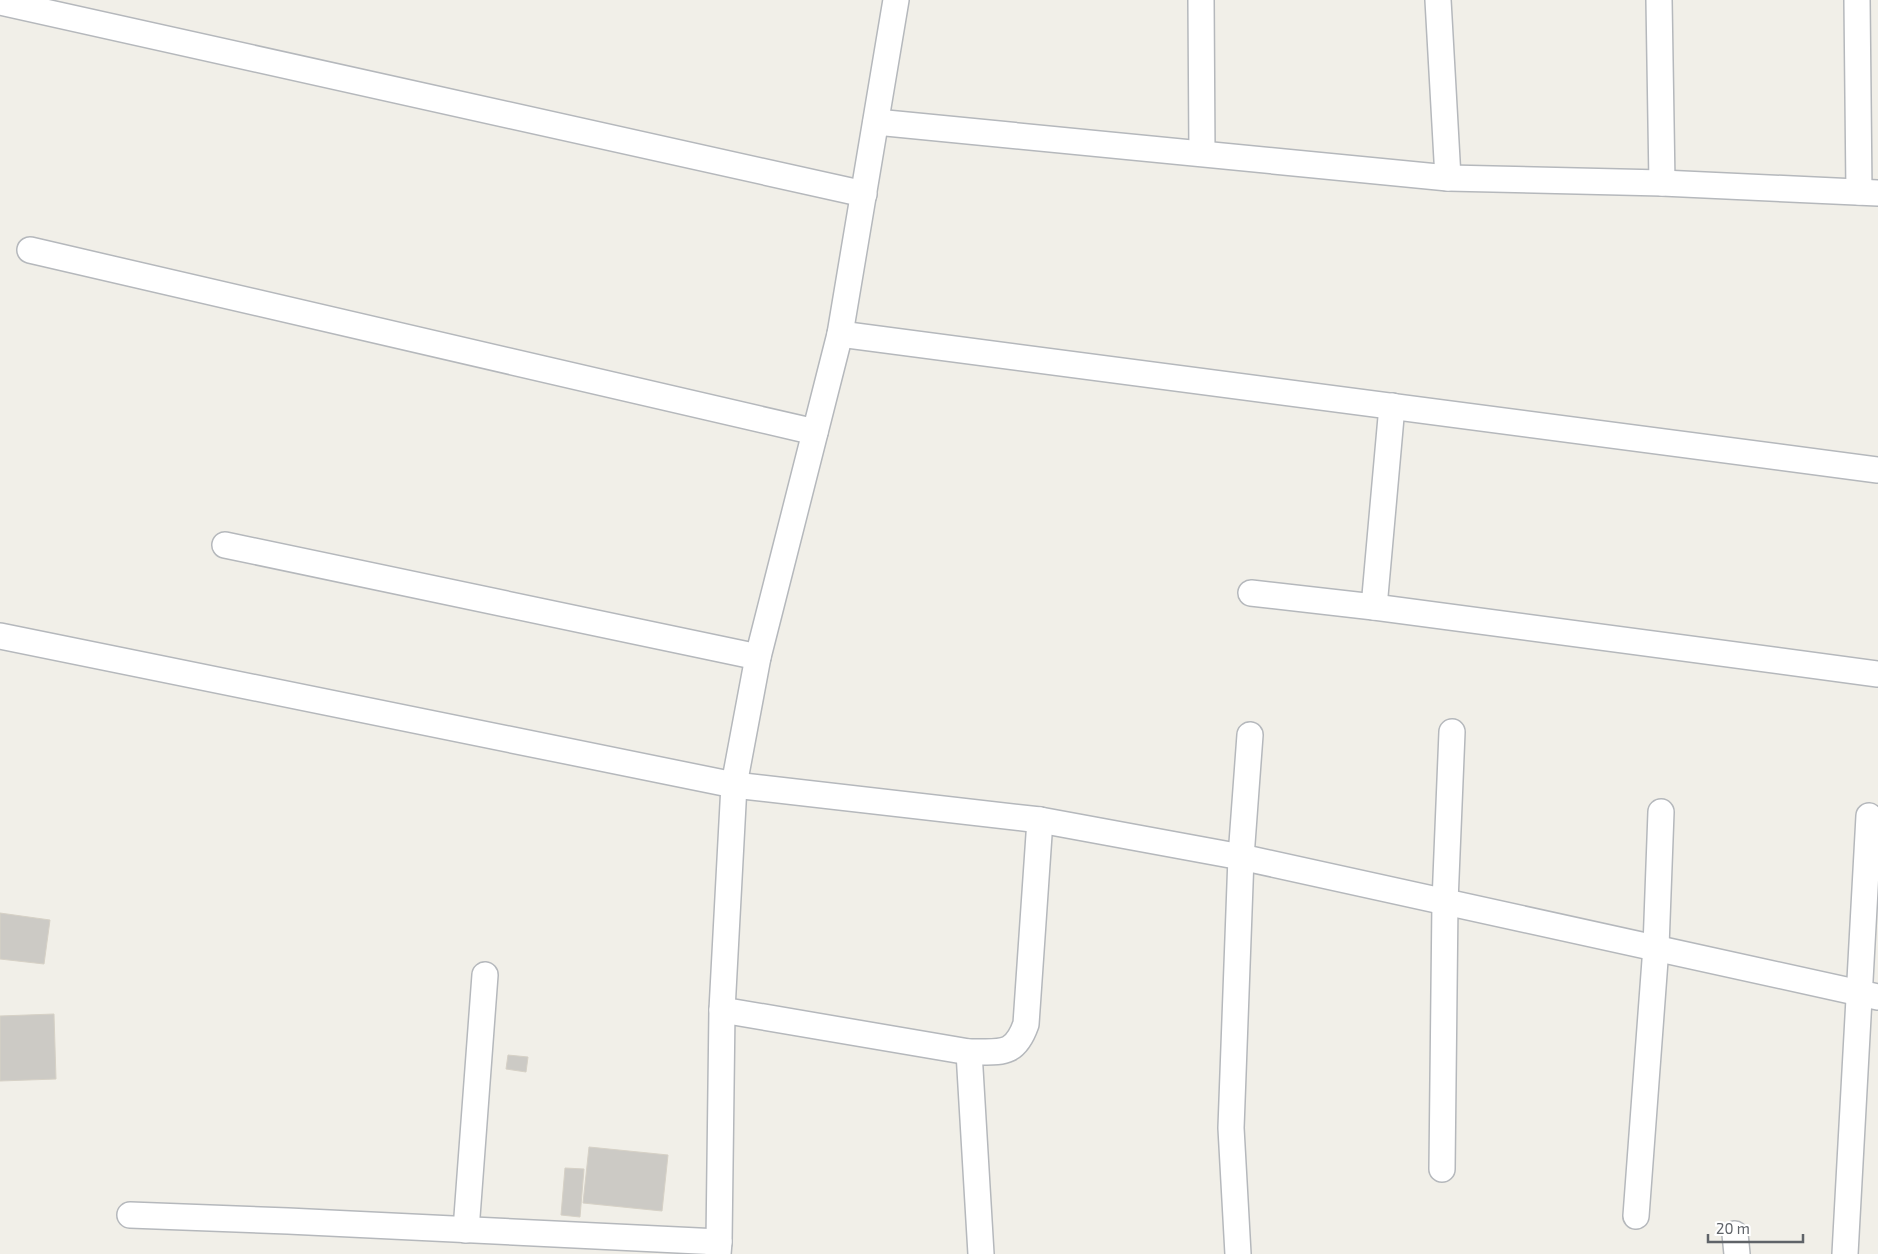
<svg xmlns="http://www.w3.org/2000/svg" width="1878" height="1254" font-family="'Exo 2',sans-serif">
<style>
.building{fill:#cccac5;stroke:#d6d1c6}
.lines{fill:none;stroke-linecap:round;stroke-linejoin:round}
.street-casing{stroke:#b5b8bc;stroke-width:28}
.street{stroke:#fff;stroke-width:25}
</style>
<rect width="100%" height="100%" fill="#f1efe8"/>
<!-- building -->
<g class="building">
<polygon points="0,913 50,920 44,964 0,959"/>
<polygon points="54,1014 56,1079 0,1081 0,1016"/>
<polygon points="508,1055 528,1057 526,1072 506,1069"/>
<polygon points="589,1147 668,1155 662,1211 583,1203"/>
<polygon points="565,1168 584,1169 580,1217 561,1215"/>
</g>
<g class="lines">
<!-- street casing -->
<g class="street-casing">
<g id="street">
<polyline points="1201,0 1202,153"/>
<polyline points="1438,0 1448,178"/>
<polyline points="1659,0 1662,183"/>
<polyline points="1857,0 1859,192"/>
<polyline points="0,2 864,194"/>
<polyline points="876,122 1448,178 1662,183 1878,193"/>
<polyline points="30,250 815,432"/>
<polyline points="840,334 1878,470"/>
<polyline points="225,545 758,657"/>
<polyline points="1251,593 1374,607 1878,674"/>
<polyline points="1374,607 1392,406"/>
<polyline points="0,636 734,785 1040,820 1241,857 1878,997"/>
<path d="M722 1010 969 1052C999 1051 1014 1058 1026 1024L1040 820"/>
<polyline points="969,1052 981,1254"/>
<polyline points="1442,1169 1445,902 1452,732"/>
<polyline points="130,1215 288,1221 719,1242"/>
<polyline points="1636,1216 1656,947 1661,812"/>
<polyline points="466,1230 485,975"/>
<polyline points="1735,1234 1737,1254"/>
<polyline points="718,1254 719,1242 722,1010 734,785 758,657 840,334 896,0"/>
<polyline points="1238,1254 1231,1128 1241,857 1250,735"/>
<polyline points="1845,1254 1869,816"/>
</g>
</g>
<!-- street -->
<use href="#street" class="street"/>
</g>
<!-- scale -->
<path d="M1708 1234v8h95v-8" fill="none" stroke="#5f6368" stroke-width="2.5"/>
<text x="1716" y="1234" font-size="15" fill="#5f6368" stroke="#ffffff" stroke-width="4" paint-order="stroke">20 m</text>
</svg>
